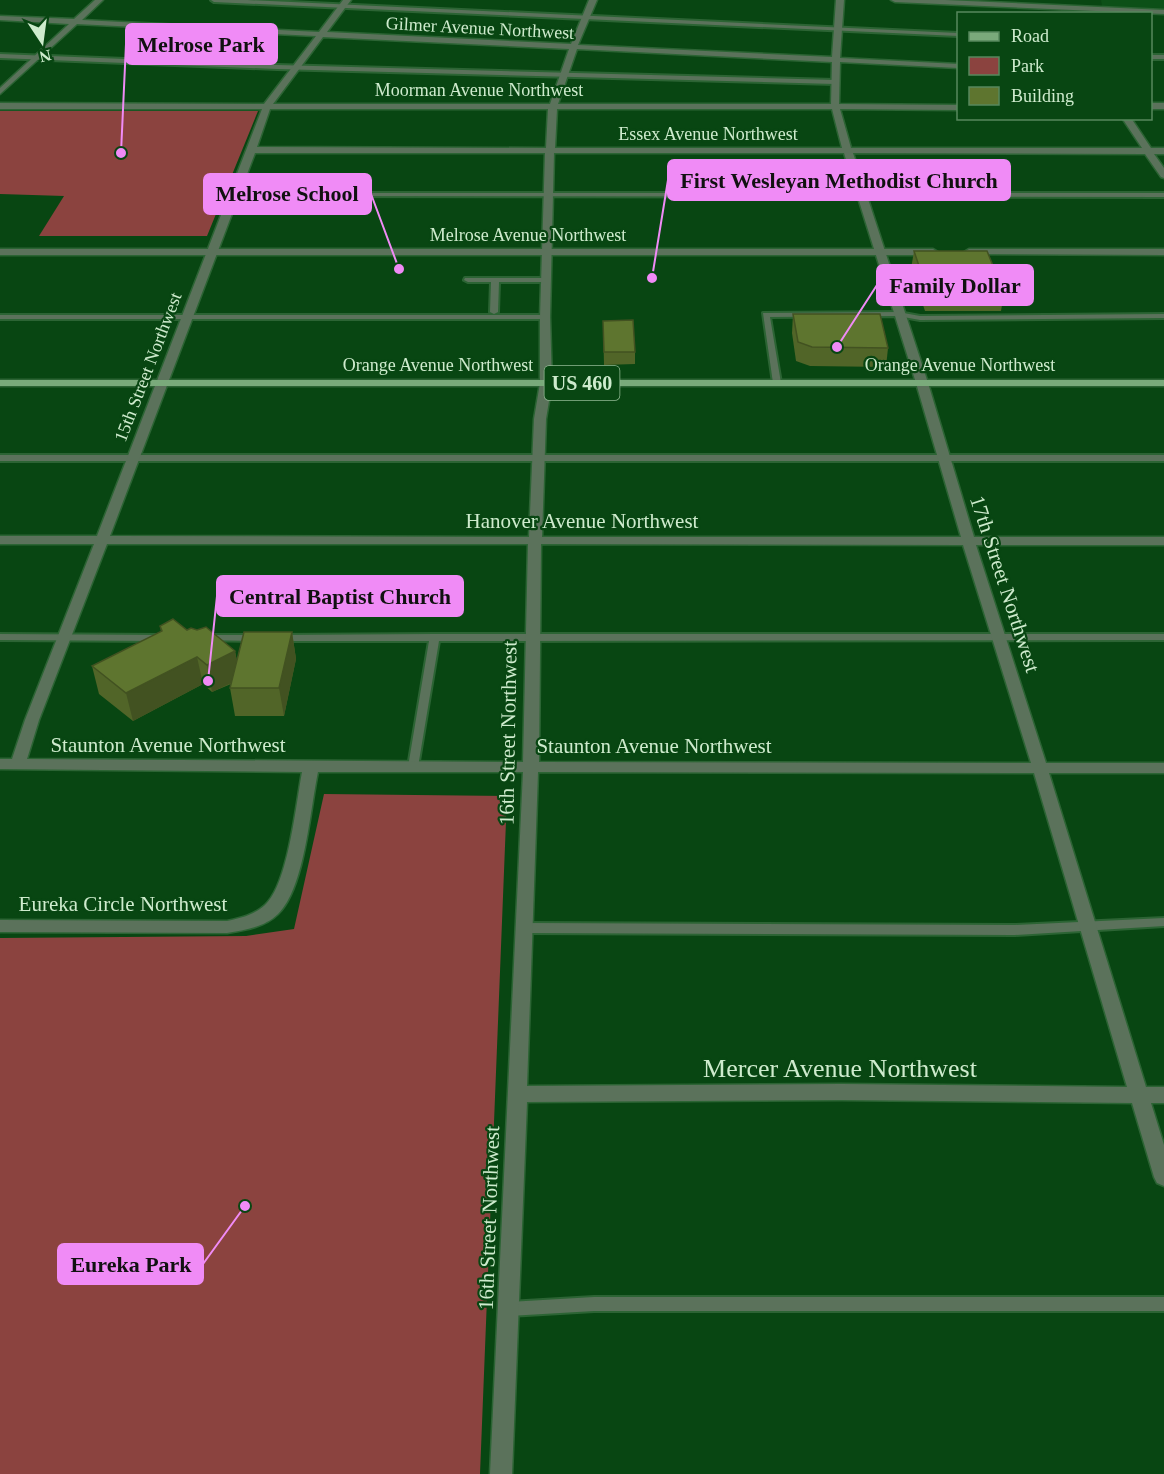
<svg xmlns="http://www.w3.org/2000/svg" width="1164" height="1474" font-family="Georgia,serif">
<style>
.built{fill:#0c5017}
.green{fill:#8b433f}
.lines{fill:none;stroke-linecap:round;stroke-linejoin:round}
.service-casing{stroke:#2c6434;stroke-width:4}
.minor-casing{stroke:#2c6434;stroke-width:3}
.tertiary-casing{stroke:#2c6434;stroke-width:3}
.primary-casing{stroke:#2c6434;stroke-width:3}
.service{fill:#5b725b;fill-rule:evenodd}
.minor{fill:#5b725b;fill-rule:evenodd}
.tertiary{fill:#5b725b;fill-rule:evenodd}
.primary{fill:#7aaa7b;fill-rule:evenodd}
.wall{fill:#516528}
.shaded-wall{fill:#425221}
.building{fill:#5e752f;stroke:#425221;stroke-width:1.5}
.labels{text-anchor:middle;stroke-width:4.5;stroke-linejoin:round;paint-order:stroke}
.far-street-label{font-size:18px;fill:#ceebcd;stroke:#084612}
.shield{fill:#084612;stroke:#93ba95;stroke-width:1.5}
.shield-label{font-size:20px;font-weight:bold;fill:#ceebcd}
.street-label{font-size:21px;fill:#ceebcd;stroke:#084612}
.near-street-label{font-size:26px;fill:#ceebcd;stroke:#084612}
.leader{fill:none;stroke:#f08bf6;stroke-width:2}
.callout-dot{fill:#f08bf6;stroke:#084612;stroke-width:2}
.callout{fill:#f08bf6;stroke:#f08bf6;stroke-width:2}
.callout-label{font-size:22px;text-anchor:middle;font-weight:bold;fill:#111}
</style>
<rect width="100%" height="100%" fill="#084612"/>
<!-- built -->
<polygon class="built" points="1101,0 1164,0 1164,9 1102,6"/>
<!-- green -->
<g class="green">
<polygon points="0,111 258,111 207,236 39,236 64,196 0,194"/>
<polygon points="324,794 507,796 480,1474 0,1474 0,938 246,936 294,929"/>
</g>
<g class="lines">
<!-- service casing -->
<g class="service-casing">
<g id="service">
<polygon points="211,0 247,0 958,33 958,36 214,2"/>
<polygon points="0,54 277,65 835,80 838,82 835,84 277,69 0,58"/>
<rect x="1150" y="55" width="14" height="4"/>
<polygon points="235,193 1164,193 1164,197 233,196 233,194"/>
<polygon points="465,278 546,278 550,280 546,282 499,282 498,312 494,314 490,312 491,282 468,282 464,280"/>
<polygon points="898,312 920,316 1164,314 1164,318 920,320 898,316 770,317 781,383 777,385 773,383 763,313"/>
<polygon points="0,315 545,315 549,317 545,319 0,319"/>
<rect x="0" y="455" width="1164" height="6"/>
<polygon points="0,634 162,635 167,638 162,641 0,640"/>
<polygon points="435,634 1164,634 1164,640 439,641 418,767 413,771 408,767 429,641 279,641 274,638 279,635"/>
<polygon points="204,635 255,635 260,638 255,641 201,640 199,638"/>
<polygon points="1164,918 1164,926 1015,935 525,933 521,931 519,928 521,925 525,923 1015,925"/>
<polygon points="594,1297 1164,1297 1164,1311 594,1311 509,1316 504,1314 502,1309 504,1304 509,1302"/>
</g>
</g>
<!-- minor casing -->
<g class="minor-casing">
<g id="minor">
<path d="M95 0H103L82 20 319 32 343 0H351L327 32 571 44 589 0H597L578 45 832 57 836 0H844L840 58 958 64V68L840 62 839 104 958 105V110L840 109 851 148H1142L1122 118H1131L1151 148H1164V154H1154L1164 168V178L1161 177 1145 154 853 153 928 383 974 537H1164V545H976L1046 763H1164V773H1049L1146 1087H1164V1103H1151L1164 1145V1186L1157 1183 1154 1177 1132 1103 841 1100 527 1102 512 1474H490L523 772H318C310 809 305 888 278 914 265 927 245 930 227 933L0 932V920L227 921C241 918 254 915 265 905 288 885 296 804 302 772L0 769V759H12L25 720 94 544H0V536H97L262 109H0V103L264 104 316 36 77 24 0 94V88L69 24 0 20V16L74 19ZM323 37 569 49 550 104H273ZM577 49 832 62 831 104H558ZM270 109H548L546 148 257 147ZM557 109H832L842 148H555ZM255 153H545L540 317V383L534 419 529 537 110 536ZM554 153H844L916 383 961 537H542L546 419 552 383 550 317ZM107 544H528L523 762 27 759 39 720ZM541 544 963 545 1031 763 539 762ZM538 772 1034 773 1127 1087 841 1084 527 1086Z"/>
<polygon points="891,0 945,0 1164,10 1164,14 895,2"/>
<rect x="1150" y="103" width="14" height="6"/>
</g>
</g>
<!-- tertiary casing -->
<g class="tertiary-casing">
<g id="tertiary">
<polygon points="0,249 933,249 938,252 933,255 0,255"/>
<polygon points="969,249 1164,249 1164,255 965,254 964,252"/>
</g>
</g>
<!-- primary casing -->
<g class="primary-casing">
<rect id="primary" x="0" y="380" width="1164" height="6"/>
</g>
<!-- service -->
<use href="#service" class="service"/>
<!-- minor -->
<use href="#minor" class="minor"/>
<!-- tertiary -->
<use href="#tertiary" class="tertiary"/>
<!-- primary -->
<use href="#primary" class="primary"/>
</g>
<!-- wall -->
<g class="wall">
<polygon points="914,251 1004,293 1001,311 925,311 911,269"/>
<polygon points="793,314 888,348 886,367 810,366 796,361 792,333"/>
<polygon points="603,321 635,352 635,364 604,365"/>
<polygon points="160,626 187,630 235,651 237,661 292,632 296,659 284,716 235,716 230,688 231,684 212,692 203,684 133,721 99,694 92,666 161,632"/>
</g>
<!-- shaded-wall -->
<g class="shaded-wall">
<polygon points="292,632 296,659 284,716 279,688"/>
<polygon points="235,651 240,679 212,692 207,665"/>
<polygon points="197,657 203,684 133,721 126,693"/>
</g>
<!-- building -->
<g class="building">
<polygon points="914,251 987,251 1004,293 928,293"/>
<polygon points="793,314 880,314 888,348 812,347 798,342"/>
<polygon points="633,320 635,352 604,352 603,321"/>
<polygon points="173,619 187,630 191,628 197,630 206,627 235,651 207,665 197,657 126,693 92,666 162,631 160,626"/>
<polygon points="244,632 292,632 279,688 230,688"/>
</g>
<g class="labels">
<!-- far-street labels -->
<g class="far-street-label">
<text transform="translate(480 28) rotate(3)" y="6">Gilmer Avenue Northwest</text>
<text x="479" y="96">Moorman Avenue Northwest</text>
<text x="708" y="140">Essex Avenue Northwest</text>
<text x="528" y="241">Melrose Avenue Northwest</text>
<text x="438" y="371">Orange Avenue Northwest</text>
<text x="960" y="371">Orange Avenue Northwest</text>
<text transform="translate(148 367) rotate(-69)" y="6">15th Street Northwest</text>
</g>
<!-- shield labels -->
<rect class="shield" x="544.5" y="366" width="75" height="34" rx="4.5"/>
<g class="shield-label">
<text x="582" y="390">US 460</text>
</g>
<!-- street labels -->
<g class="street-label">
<text x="582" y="528">Hanover Avenue Northwest</text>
<text transform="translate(1005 584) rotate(72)" y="7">17th Street Northwest</text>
<text transform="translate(508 733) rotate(-89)" y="7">16th Street Northwest</text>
<text x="168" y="752">Staunton Avenue Northwest</text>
<text x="654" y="753">Staunton Avenue Northwest</text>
<text x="123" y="911">Eureka Circle Northwest</text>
<text transform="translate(489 1218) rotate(-88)" y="7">16th Street Northwest</text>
</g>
<!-- near-street labels -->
<g class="near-street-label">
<text x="840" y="1077">Mercer Avenue Northwest</text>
</g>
</g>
<!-- callouts -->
<path class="leader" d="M121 153L126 44M652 278L668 180M399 269L371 194M837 347L877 285M208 681L217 596M245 1206L203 1264"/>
<g class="callout-dot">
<circle cx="121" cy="153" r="6"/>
<circle cx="652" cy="278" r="6"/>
<circle cx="399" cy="269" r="6"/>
<circle cx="837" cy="347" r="6"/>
<circle cx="208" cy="681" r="6"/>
<circle cx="245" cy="1206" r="6"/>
</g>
<g class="callout">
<rect x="126" y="24" width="151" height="40" rx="6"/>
<rect x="668" y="160" width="342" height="40" rx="6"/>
<rect x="204" y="174" width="167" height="40" rx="6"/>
<rect x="877" y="265" width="156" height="40" rx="6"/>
<rect x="217" y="576" width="246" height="40" rx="6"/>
<rect x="58" y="1244" width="145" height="40" rx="6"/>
</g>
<g class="callout-label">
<text x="201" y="52">Melrose Park</text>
<text x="839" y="188">First Wesleyan Methodist Church</text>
<text x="287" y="201">Melrose School</text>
<text x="955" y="293">Family Dollar</text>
<text x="340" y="604">Central Baptist Church</text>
<text x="131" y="1272">Eureka Park</text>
</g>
<!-- legend -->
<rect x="957" y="12" width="195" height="108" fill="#084612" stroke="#57885d" stroke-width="1.5"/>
<rect x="969" y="32" width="30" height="9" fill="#7aaa7b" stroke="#57885d" stroke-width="1.5"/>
<text x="1011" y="42" font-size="18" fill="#ceebcd">Road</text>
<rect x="969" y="57" width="30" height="18" fill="#8b433f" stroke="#57885d" stroke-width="1.5"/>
<text x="1011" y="72" font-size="18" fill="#ceebcd">Park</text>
<rect x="969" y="87" width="30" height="18" fill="#5e752f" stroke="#57885d" stroke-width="1.5"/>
<text x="1011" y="102" font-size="18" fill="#ceebcd">Building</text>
<!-- north arrow -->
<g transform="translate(42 42) rotate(167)" stroke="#084612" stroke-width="4.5" paint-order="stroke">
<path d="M0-4.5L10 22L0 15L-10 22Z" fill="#ceebcd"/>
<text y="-9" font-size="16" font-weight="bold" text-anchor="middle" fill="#ceebcd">N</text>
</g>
</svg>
